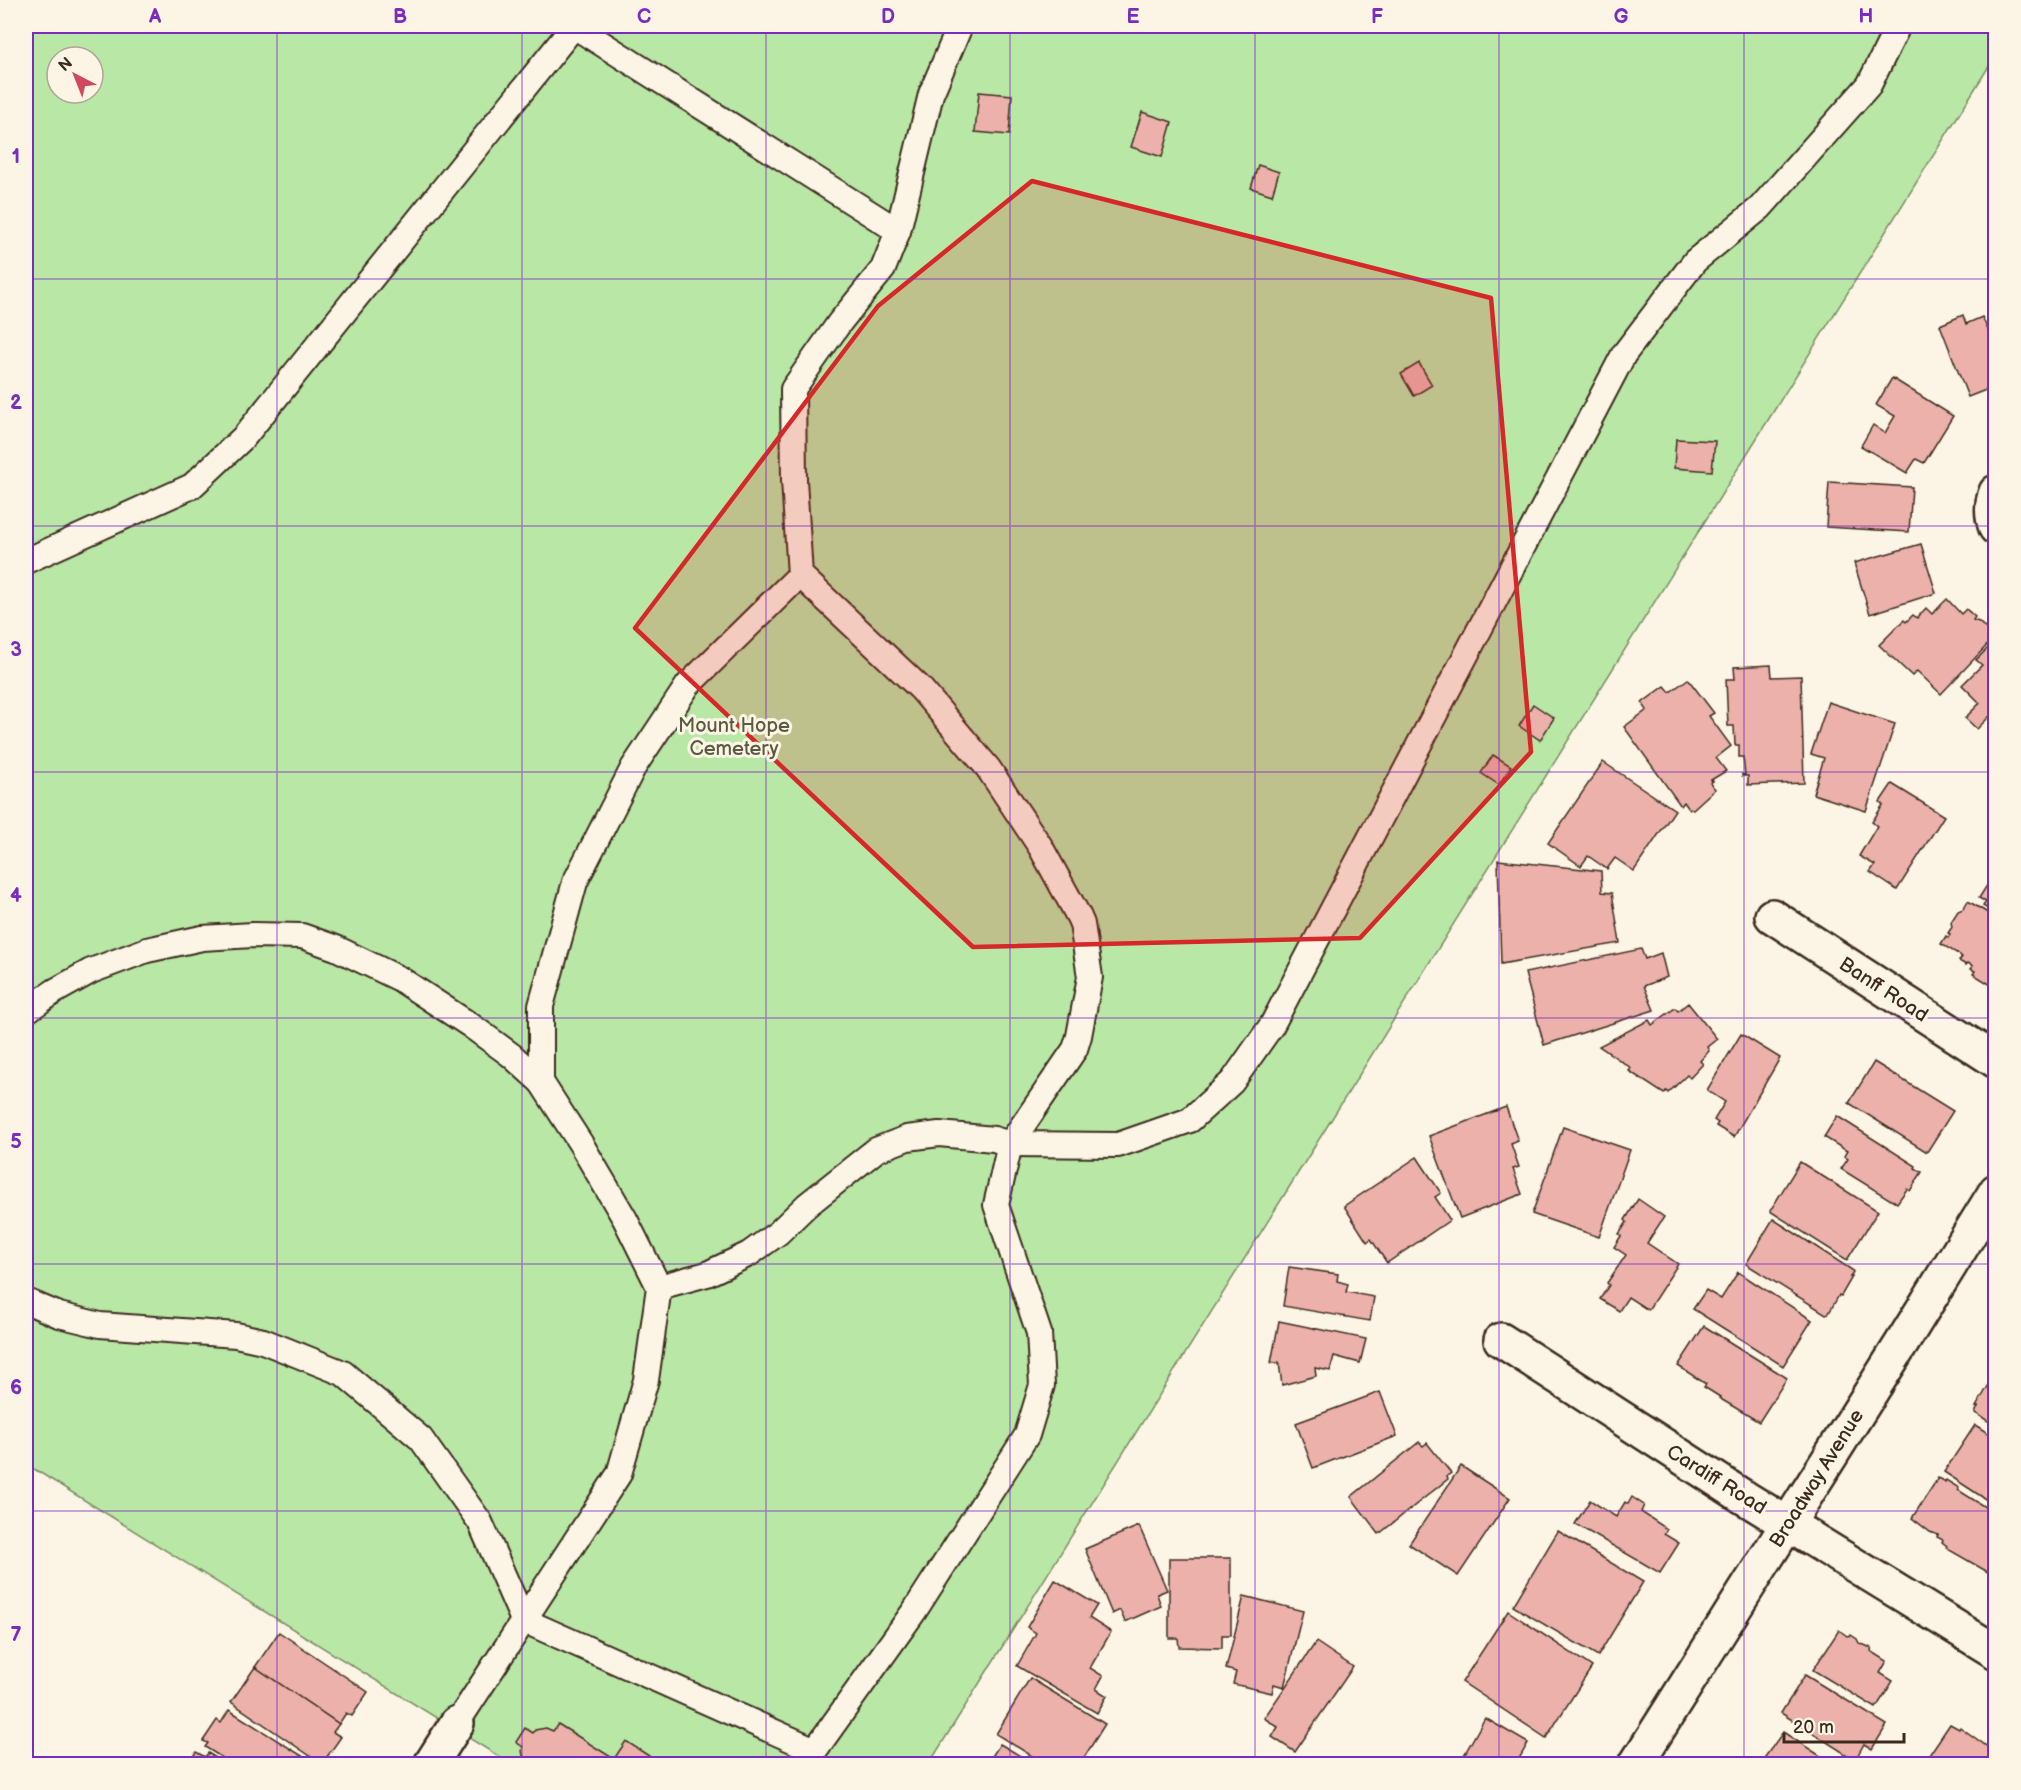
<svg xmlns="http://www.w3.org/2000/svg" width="2021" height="1790" font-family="'Balsamiq Sans',sans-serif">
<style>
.green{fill:#b9e8a6;stroke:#7a8962;stroke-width:1.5;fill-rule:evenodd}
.building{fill:#ecb1ab;stroke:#3b2a1e;stroke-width:1.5}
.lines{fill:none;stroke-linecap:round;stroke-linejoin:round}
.service-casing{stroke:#3b2a1e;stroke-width:28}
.minor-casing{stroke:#3b2a1e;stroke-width:38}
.service{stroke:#fcf5e5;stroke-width:24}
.minor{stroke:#fcf5e5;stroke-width:33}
.marked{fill:#d62828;fill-opacity:0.2;stroke:#d62828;stroke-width:4.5;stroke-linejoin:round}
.grid{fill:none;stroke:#7b2cbf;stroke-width:1.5;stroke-opacity:0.55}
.labels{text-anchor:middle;stroke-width:6;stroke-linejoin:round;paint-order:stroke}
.park-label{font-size:20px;fill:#5a5a40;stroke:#fcf5e5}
.street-label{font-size:20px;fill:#3b2a1e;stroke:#fcf5e5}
.neatline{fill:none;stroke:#7b2cbf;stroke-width:2}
.grid-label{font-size:20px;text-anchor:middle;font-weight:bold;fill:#7b2cbf}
</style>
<rect width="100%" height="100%" fill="#fcf5e5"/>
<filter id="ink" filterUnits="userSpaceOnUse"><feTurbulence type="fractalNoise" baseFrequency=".0167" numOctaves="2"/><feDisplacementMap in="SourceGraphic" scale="12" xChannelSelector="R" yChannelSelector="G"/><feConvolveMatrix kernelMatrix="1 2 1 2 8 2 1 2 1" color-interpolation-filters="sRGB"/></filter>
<g filter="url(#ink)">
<!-- green -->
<path class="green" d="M26 26H1995L1996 55 929 1764H511L26 1464ZM57 57H93V93H57Z"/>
<!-- building -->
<g class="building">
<polygon points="979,92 1012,95 1009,135 975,132"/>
<polygon points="1142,112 1172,122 1162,157 1131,147"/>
<polygon points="1258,165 1279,172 1272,195 1251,188"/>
<polygon points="1963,315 1966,324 1982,317 1996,347 1996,386 1968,397 1940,325"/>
<polygon points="1419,363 1432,385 1414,396 1401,374"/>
<polygon points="1892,378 1953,416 1924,463 1916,459 1907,473 1861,446 1873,425 1885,433 1895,416 1876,405"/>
<polygon points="1676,439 1715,441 1712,471 1674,468"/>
<polygon points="1829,482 1912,487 1909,532 1826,527"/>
<polygon points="1921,544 1936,593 1870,614 1854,563"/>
<polygon points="1947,599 1961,614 1966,609 1975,617 1973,620 1979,622 1988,631 1988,634 1993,639 1941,694 1917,671 1912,676 1879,645 1904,620 1906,622 1913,615 1917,618 1926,608 1932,614"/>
<polygon points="1996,640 1996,718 1992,714 1977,729 1965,718 1980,703 1962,685 1982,665 1976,660"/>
<polygon points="1771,665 1772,677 1801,676 1804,783 1748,785 1748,776 1742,776 1742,774 1745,775 1743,757 1739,757 1739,745 1735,745 1734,726 1728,726 1726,679 1735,679 1734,667"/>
<polygon points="1688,679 1714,713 1709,716 1731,746 1716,758 1726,771 1711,780 1713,781 1710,783 1715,789 1693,809 1689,809 1684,802 1681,806 1624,727 1647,710 1642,703 1665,686 1670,692"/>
<polygon points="1828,702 1895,724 1866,811 1813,794 1824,758 1811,754"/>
<polygon points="1533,704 1554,718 1540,740 1519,726"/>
<polygon points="1493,755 1511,766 1499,785 1481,773"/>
<polygon points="1603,762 1675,810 1634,871 1615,858 1607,869 1588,856 1581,866 1548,843"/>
<polygon points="1892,784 1944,816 1897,890 1870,872 1875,865 1859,856 1877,826 1872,822 1883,805 1880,802"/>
<polygon points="1498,860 1601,871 1602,892 1612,893 1620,943 1501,964"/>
<polygon points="1996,871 1996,914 1983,906 1986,902 1979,898"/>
<polygon points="1968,901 1996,918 1996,984 1993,982 1991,985 1973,974 1975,971 1971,969 1973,966 1968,963 1966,965 1959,961 1962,957 1960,955 1941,944 1946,936 1948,938 1950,934 1948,933 1952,927 1951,922 1958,911 1963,909"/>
<polygon points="1641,949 1645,959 1661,953 1667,977 1644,986 1654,1010 1544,1045 1525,973"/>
<polygon points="1688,1003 1717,1039 1707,1047 1709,1051 1700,1061 1703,1064 1690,1078 1687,1075 1668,1093 1666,1091 1664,1094 1629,1071 1631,1068 1599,1046 1649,1020 1652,1025 1675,1008 1678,1011"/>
<polygon points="1741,1034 1780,1058 1734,1137 1716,1126 1718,1123 1714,1120 1725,1102 1707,1090"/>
<polygon points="1874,1062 1953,1111 1927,1152 1849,1103"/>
<polygon points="1506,1107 1518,1141 1511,1144 1519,1167 1513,1169 1522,1194 1460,1218 1429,1136"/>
<polygon points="1837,1116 1916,1166 1915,1168 1922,1172 1910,1191 1907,1189 1897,1203 1894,1201 1894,1202 1841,1169 1848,1159 1844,1156 1847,1151 1824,1137"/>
<polygon points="1563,1127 1630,1150 1599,1237 1532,1214"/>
<polygon points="1417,1157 1441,1193 1435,1197 1450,1220 1387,1263 1371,1239 1367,1242 1344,1206"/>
<polygon points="1800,1162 1878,1211 1847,1260 1770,1211"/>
<polygon points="1638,1199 1664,1217 1647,1243 1678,1264 1648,1310 1628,1297 1619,1311 1600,1299 1609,1285 1607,1283 1626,1255 1614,1247 1621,1236 1619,1234 1627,1222 1625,1220"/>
<polygon points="1773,1219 1852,1270 1853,1272 1850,1277 1852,1277 1841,1296 1839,1295 1829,1313 1826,1314 1746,1264"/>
<polygon points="1289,1267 1338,1274 1337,1281 1348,1284 1346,1292 1374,1297 1370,1321 1283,1306"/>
<polygon points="1738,1272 1812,1320 1783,1366 1693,1309 1706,1290 1721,1299"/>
<polygon points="1279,1321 1366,1339 1360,1363 1334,1356 1330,1371 1315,1368 1316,1376 1282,1385 1279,1363 1271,1363"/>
<polygon points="1704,1326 1787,1378 1759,1422 1719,1398 1720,1397 1704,1387 1706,1384 1678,1366"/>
<polygon points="1996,1380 1996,1426 1975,1413 1978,1407 1976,1407 1991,1381 1994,1383"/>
<polygon points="1380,1392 1397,1436 1313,1468 1296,1423"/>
<polygon points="1975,1425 1996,1438 1996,1506 1944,1472"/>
<polygon points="1419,1442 1423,1446 1427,1443 1451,1473 1447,1476 1448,1479 1379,1534 1351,1497"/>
<polygon points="1461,1466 1510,1498 1458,1576 1409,1544"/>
<polygon points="1938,1478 1945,1482 1946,1480 1959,1488 1958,1490 1996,1514 1996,1571 1993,1575 1946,1548 1947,1546 1942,1542 1943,1540 1937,1537 1938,1535 1930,1532 1912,1518"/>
<polygon points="1632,1497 1644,1505 1641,1512 1667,1529 1664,1534 1679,1543 1660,1573 1575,1524 1590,1500 1616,1517 1625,1502 1628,1504"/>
<polygon points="1139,1526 1167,1590 1157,1594 1161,1606 1125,1622 1120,1610 1112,1614 1085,1549"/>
<polygon points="1558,1531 1643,1582 1598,1656 1513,1606"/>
<polygon points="1169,1558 1231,1558 1231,1635 1222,1635 1222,1648 1179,1647 1178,1638 1169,1638"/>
<polygon points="1055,1580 1097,1605 1089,1618 1111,1632 1090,1668 1103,1676 1096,1689 1107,1696 1097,1713 1017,1666 1036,1633 1027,1627"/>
<polygon points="1244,1596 1303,1611 1284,1687 1274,1684 1272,1693 1233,1684 1236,1672 1226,1669"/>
<polygon points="1508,1611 1592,1667 1546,1738 1462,1682"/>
<polygon points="1839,1630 1847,1636 1851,1635 1857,1639 1859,1643 1869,1647 1872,1649 1871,1651 1887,1661 1880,1673 1893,1681 1876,1708 1813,1670"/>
<polygon points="279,1632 368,1692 352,1716 346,1713 339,1724 255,1667"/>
<polygon points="1316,1642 1353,1667 1295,1752 1272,1737 1278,1727 1264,1718"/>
<polygon points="255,1667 339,1724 333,1732 341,1737 322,1764 231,1702"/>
<polygon points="1805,1675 1887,1725 1872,1749 1864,1744 1855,1760 1781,1713"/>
<polygon points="1030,1678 1105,1724 1080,1764 1045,1764 996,1734"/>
<polygon points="229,1710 315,1764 232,1764 205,1747 208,1743 203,1741 217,1720 221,1723"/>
<polygon points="1485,1718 1528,1743 1516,1764 1459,1764"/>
<polygon points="558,1724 614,1759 626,1741 655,1760 652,1764 529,1764 524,1761 522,1750 523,1747 516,1742 525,1728 533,1733 535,1730 546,1728 553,1731"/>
<polygon points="1950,1724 1959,1729 1960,1727 1996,1753 1996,1764 1923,1764"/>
<polygon points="1783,1732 1833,1764 1760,1764"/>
<polygon points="1000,1744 1034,1764 987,1764"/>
<polygon points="196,1752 205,1757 208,1753 226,1764 188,1764"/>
</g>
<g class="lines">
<!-- service casing -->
<g class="service-casing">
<g id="service">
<polyline points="574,26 898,231"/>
<polyline points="26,561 192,486 244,437 574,26"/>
<polyline points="26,1011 55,991 91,971 147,950 202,938 253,935 302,936 336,948 400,979 470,1025 511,1055 541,1082 581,1144 625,1219 659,1287 646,1380 619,1474 457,1723"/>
<polyline points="541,1082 541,1006 575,882 633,768 688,685 800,575"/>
<polyline points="659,1287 707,1274 749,1254 778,1233 807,1205 876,1150 907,1138 939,1134 994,1139 1010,1144 1118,1145 1190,1120 1232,1082 1272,1025 1624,354 1695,261 1760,208 1869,85 1898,26"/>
<polyline points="26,1301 59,1315 100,1325 236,1335 263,1341 343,1373 421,1439 480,1522 523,1620 815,1750 915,1610 1027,1435 1042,1385 1039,1333 996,1205 1010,1144 1075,1049 1079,1036 1090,977 1082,924 1079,917 1040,846 988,768 921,689 800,575 794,480 793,389 840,322 883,269 898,231 931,94 960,26"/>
</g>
</g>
<!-- minor casing -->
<g class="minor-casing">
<g id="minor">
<path d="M1996 492C1991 505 1991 515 1996 528"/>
<polyline points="1772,916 1996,1061"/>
<polyline points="1501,1340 1742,1496 1996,1652"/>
<polyline points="431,1764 457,1723"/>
<polyline points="1636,1764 1902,1343 1996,1191"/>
</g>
</g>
<!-- service -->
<use href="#service" class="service"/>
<!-- minor -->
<use href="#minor" class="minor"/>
</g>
</g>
<!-- marked area -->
<path class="marked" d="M1032 181 1491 298 1531 752 1360 938 973 947 635 628 878 306Z"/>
<!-- grid -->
<path class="grid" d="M277 26V1764M522 26V1764M766 26V1764M1010 26V1764M1255 26V1764M1499 26V1764M1744 26V1764M26 279H1996M26 526H1996M26 772H1996M26 1018H1996M26 1264H1996M26 1511H1996"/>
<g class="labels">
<!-- park labels -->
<g class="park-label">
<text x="734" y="732">Mount Hope<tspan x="734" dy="23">Cemetery</tspan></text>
</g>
<!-- street labels -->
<g class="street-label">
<text transform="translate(1884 989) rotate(33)" y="7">Banff Road</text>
<text transform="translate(1816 1478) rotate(-58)" y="7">Broadway Avenue</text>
<text transform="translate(1717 1479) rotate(32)" y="7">Cardiff Road</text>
</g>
</g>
<!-- margin -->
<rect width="2021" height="1790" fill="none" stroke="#fcf5e5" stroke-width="66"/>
<!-- north arrow -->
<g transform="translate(75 75) rotate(318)"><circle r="28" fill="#fcf5e5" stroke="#afa495" stroke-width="1.5"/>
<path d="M0-4.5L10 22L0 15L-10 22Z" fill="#d1495b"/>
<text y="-9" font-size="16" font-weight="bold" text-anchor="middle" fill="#3b2a1e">N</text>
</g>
<!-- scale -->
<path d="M1784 1733v9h120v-9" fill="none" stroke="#3b2a1e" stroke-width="3"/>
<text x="1793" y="1733" font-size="18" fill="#3b2a1e" stroke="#fcf5e5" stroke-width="4.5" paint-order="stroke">20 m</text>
<rect x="33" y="33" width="1955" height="1724" class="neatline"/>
<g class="grid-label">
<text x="155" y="23">A</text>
<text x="400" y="23">B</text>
<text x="644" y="23">C</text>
<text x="888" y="23">D</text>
<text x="1133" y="23">E</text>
<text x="1377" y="23">F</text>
<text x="1621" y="23">G</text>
<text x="1866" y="23">H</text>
<text x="16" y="163">1</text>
<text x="16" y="409">2</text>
<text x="16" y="656">3</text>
<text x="16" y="902">4</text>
<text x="16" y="1148">5</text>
<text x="16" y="1394">6</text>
<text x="16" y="1641">7</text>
</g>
</svg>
